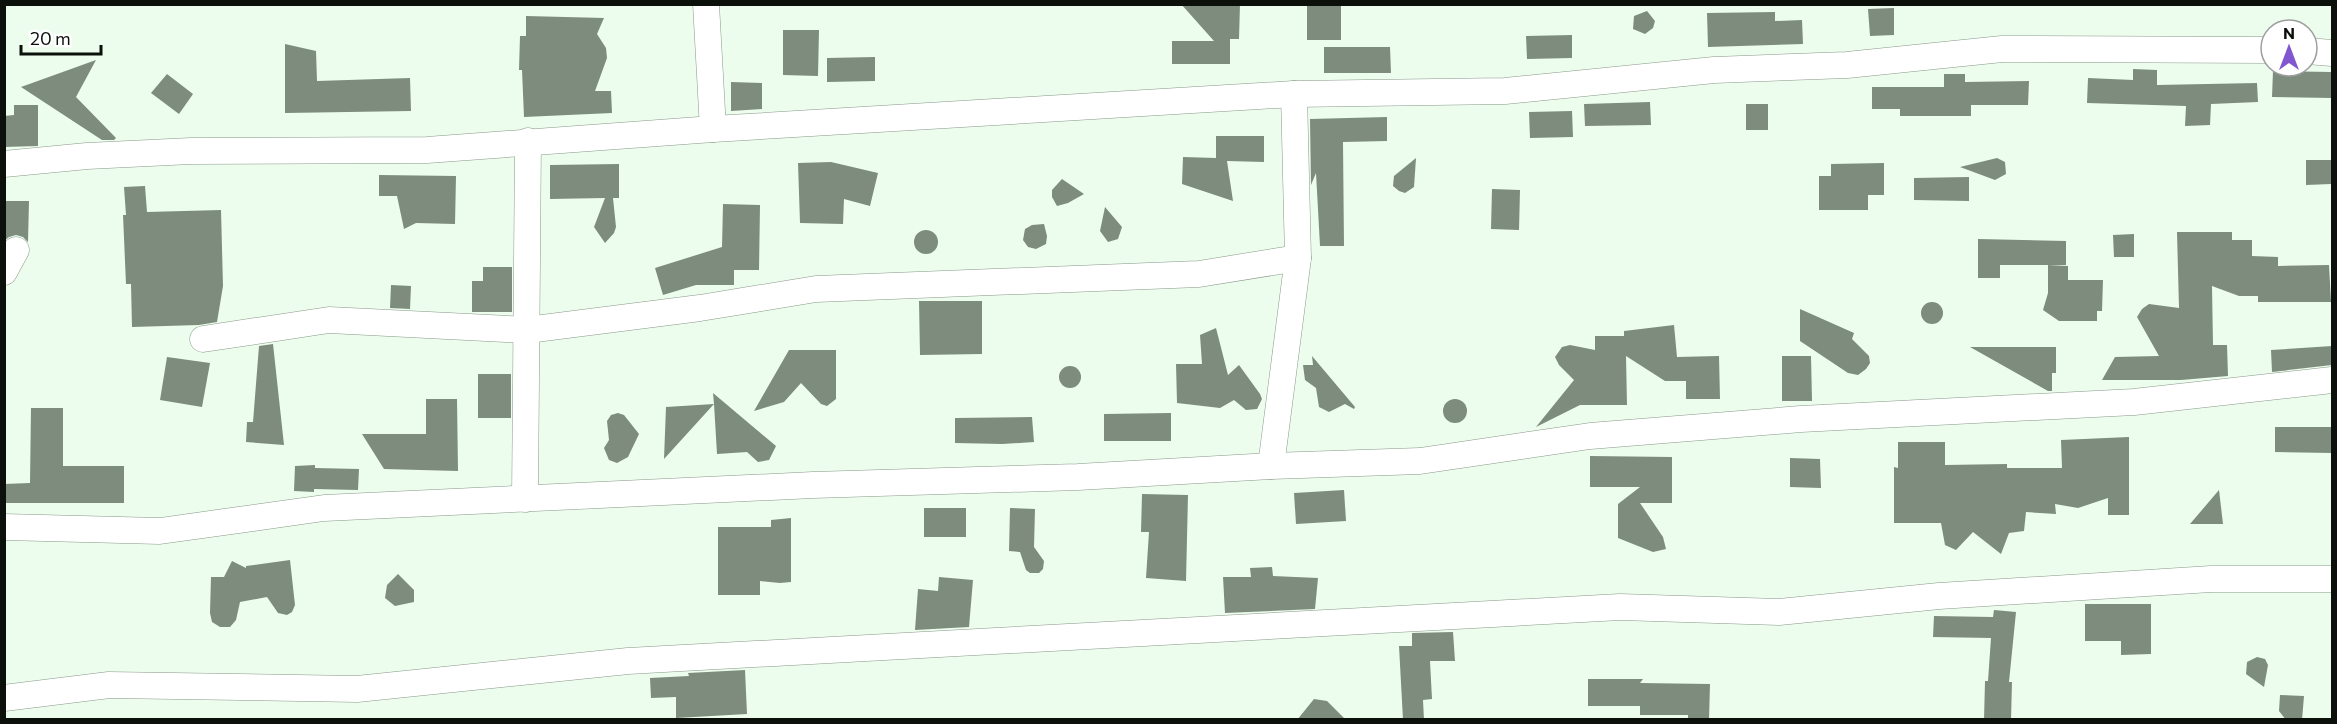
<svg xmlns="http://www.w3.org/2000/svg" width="2337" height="724" font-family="Commissioner,sans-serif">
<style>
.building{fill:#7d8c7d}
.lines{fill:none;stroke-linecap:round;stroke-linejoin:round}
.street-casing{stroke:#899889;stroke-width:27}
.street{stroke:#fff;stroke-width:26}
</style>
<rect width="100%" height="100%" fill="#edfded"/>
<!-- building -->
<g class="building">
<polygon points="1181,4 1240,4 1239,39 1230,39 1230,64 1172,64 1172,41 1214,41"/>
<rect x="1307" y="4" width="34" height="36"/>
<polygon points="1894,8 1894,35 1870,36 1868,9"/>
<polygon points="1647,11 1655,21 1653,28 1645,34 1633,29 1634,16"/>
<polygon points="1775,12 1775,21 1802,20 1803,44 1708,47 1707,13"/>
<polygon points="526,16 604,18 597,34 606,48 607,58 595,91 611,91 612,113 524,117 522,70 519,70 520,36 526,36"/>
<polygon points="783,30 819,30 818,76 783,75"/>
<polygon points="1572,35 1572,58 1527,59 1526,36"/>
<polygon points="285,44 316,51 317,81 410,78 411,111 285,113"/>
<polygon points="1324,47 1390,47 1391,73 1324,73"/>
<polygon points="875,57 875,81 827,82 827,58"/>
<polygon points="96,60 76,97 116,138 114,140 102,140 21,87"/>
<polygon points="2133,69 2157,70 2157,85 2257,83 2258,102 2211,104 2210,125 2185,126 2186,106 2087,103 2088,78 2133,80"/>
<polygon points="2273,71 2332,72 2332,98 2272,97"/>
<polygon points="167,74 193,94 179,114 151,93"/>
<polygon points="1944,74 1965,74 1965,82 2029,81 2028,105 1971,105 1971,116 1900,116 1900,109 1872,109 1872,87 1944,87"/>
<polygon points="731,82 762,83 762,109 731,111"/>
<polygon points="1650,102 1651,125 1585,126 1584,104"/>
<rect x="1746" y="104" width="22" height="26"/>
<polygon points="14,105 38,105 38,146 4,147 4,116 14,115"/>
<polygon points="1572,111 1573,137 1530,138 1529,112"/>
<polygon points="1387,117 1387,141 1343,142 1344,246 1320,246 1316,173 1311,185 1310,119"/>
<polygon points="1216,136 1264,136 1264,162 1227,161 1233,201 1182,184 1183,157 1216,158"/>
<polygon points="1416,158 1414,187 1405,193 1399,191 1393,186 1394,176"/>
<polygon points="1997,158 2005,162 2006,174 1995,180 1960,167"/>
<polygon points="2306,160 2331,160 2331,184 2306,185"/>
<polygon points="831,162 878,173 870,206 844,199 843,224 800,223 798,163"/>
<polygon points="1884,163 1884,195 1868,195 1868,210 1819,210 1819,176 1831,176 1831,164"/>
<polygon points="619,164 619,198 613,198 616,227 614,233 605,243 594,227 605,198 550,199 550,165"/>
<polygon points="379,175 456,176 455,224 416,223 404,229 397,196 379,196"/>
<polygon points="1969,177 1969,201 1914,200 1914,178"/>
<polygon points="1062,179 1084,194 1068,203 1057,206 1052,197 1052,190"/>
<polygon points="145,186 147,212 221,210 223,286 217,322 199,325 132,327 131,284 126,284 123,215 126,215 124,187"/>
<polygon points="1492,189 1520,190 1519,230 1491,229"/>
<polygon points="4,201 29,201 28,242 23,237 16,235 9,237 4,241"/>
<polygon points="723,204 760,205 759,270 734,270 734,285 696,285 663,295 655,268 722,247"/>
<polygon points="1105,207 1122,227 1118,239 1108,242 1100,231"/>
<polygon points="1044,224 1047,236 1046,244 1036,249 1028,247 1023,240 1025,229 1032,225"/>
<circle cx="926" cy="242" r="12"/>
<polygon points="2177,232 2232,232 2232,240 2252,240 2252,256 2278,257 2278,266 2329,265 2331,302 2258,302 2258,296 2239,296 2212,286 2213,345 2227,345 2228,376 2181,380 2102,380 2115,357 2159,356 2137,317 2142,309 2149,304 2179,308"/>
<polygon points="2134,234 2134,257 2114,257 2113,235"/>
<polygon points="1978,239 2066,241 2066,265 2000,265 2000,278 1978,278"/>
<polygon points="2048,265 2068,266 2068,280 2103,280 2102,311 2097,311 2097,321 2059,321 2043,310 2048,293"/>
<polygon points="483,267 512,267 512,312 472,312 472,281 483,281"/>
<polygon points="391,285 411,286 410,309 390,308"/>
<polygon points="919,301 982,301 982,354 920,355"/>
<circle cx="1932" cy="313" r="11"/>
<polygon points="1800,309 1854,333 1852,339 1869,356 1870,363 1866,369 1858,375 1848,373 1800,341"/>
<polygon points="1674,325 1677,357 1719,356 1720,399 1686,399 1686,381 1665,381 1626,356 1627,405 1580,405 1536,427 1574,380 1559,365 1555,357 1562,347 1570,345 1595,350 1595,336 1624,336 1624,331"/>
<polygon points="1216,328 1228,375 1239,365 1260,394 1262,399 1257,409 1246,410 1234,400 1220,408 1177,403 1176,364 1202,364 1200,335"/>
<polygon points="273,344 284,445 246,442 247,422 253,422 259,346"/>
<polygon points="2332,346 2332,365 2272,372 2271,350"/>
<polygon points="1970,347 2056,347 2056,373 2052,373 2052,391 2048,391"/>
<polygon points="789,350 836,350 836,399 827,406 821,404 801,383 784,402 754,411"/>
<polygon points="1312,356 1355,407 1354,409 1345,404 1329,412 1319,407 1316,388 1305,380 1303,365 1313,365"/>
<polygon points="1782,356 1811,356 1812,401 1782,401"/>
<polygon points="167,357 210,363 202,407 160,400"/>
<circle cx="1070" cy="377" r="11"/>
<rect x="478" y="374" width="33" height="44"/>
<polygon points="713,393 776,446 769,460 758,462 747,452 717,454 714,404 664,459 666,407 714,404"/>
<circle cx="1455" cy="411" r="12"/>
<polygon points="426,399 457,399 458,471 384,469 362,434 426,434"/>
<polygon points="31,408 63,408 63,466 124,466 124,503 4,503 4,484 30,483"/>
<polygon points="618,413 624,415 639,434 628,457 617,463 609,460 604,448 609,440 607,421 611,415"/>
<polygon points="1171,413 1171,441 1104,441 1104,414"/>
<polygon points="1032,417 1034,442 1002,444 955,443 955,418"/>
<polygon points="2275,427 2332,427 2332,453 2275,452"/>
<polygon points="2129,437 2129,515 2108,515 2108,498 2078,508 2055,504 2056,514 2026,512 2024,531 2009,533 2001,554 1973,532 1956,550 1945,545 1941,523 1894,523 1894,467 1898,468 1898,442 1945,442 1945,465 2007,464 2007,468 2062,468 2061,440"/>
<polygon points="1590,456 1672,457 1672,503 1640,503 1663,537 1666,549 1653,552 1618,538 1618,504 1640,487 1590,487"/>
<polygon points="1790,458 1820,459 1821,488 1790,487"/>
<polygon points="315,465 315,468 359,469 358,490 314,489 314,492 294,491 295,466"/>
<polygon points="1344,490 1346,521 1296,524 1294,493"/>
<polygon points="2219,490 2223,524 2190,524"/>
<polygon points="1142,494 1188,495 1186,581 1146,578 1149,532 1141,532"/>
<rect x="924" y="508" width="42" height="29"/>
<polygon points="1010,508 1035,509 1034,547 1044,561 1043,569 1039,573 1030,573 1026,570 1020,552 1009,551"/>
<polygon points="791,518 791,582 780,583 760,581 760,595 718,595 718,527 771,527 771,520"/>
<polygon points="290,560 295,605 292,612 287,615 278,613 267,597 240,602 236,620 230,627 220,627 212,622 210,613 211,577 224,577 232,561 246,568 246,566"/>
<polygon points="1272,567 1273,576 1318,578 1315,609 1225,613 1223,577 1251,577 1250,568"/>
<polygon points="398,574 414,590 414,602 395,606 385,598 387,585"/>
<polygon points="939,577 973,580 969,627 915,630 918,589 938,591"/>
<polygon points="2085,604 2151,604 2151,654 2121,655 2121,641 2085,641"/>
<polygon points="1994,610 2016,612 2009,682 2012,682 2011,720 1984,720 1985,681 1988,681 1991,638 1933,637 1934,616 1993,617"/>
<polygon points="1453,632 1455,661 1430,661 1432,699 1423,700 1424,720 1403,720 1399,646 1412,646 1412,633"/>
<polygon points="2257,657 2265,659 2268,665 2264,687 2246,674 2247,662"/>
<polygon points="745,670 747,714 676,718 676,697 651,698 650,678 689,676 688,673"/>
<polygon points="1588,679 1643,679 1640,683 1710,684 1709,720 1688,720 1688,715 1640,715 1640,706 1588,706"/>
<polygon points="2280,695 2304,696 2302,720 2286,720 2279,711"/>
<polygon points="1314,699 1327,701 1346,720 1297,720"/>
</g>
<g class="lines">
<!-- street casing -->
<g class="street-casing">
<g id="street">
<polyline points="706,4 713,129"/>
<polyline points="2307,51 2332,53"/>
<polyline points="4,164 87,156 191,151 427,150 713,129 1294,94 1505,91 1714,70 1847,65 2002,49 2271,50"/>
<polyline points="4,272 16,250"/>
<polyline points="203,339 329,320 527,330 700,308 816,289 1199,274 1298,258"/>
<polyline points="1271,466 1298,258 1294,94"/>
<polyline points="525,499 528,141"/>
<polyline points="4,527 160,531 324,508 813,485 1078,477 1271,466 1420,461 1590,436 1801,419 2134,402 2332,380"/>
<polyline points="4,698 109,685 357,689 628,661 1620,607 1779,612 1939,596 2211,579 2332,579"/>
</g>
</g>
<!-- street -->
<use href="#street" class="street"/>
</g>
<!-- border -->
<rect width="2337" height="724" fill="none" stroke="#0b100b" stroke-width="12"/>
<!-- north arrow -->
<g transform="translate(2289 48)"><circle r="28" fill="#ffffff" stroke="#9d9f9d" stroke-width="1.5"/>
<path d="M0-4.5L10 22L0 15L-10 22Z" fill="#8057d1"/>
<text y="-9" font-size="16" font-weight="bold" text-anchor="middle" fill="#0b100b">N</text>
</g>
<!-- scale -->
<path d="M21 45v9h80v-9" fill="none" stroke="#0b100b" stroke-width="3"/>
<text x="30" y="45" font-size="18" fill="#0b100b" stroke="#ffffff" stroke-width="4.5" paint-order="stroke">20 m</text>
</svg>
